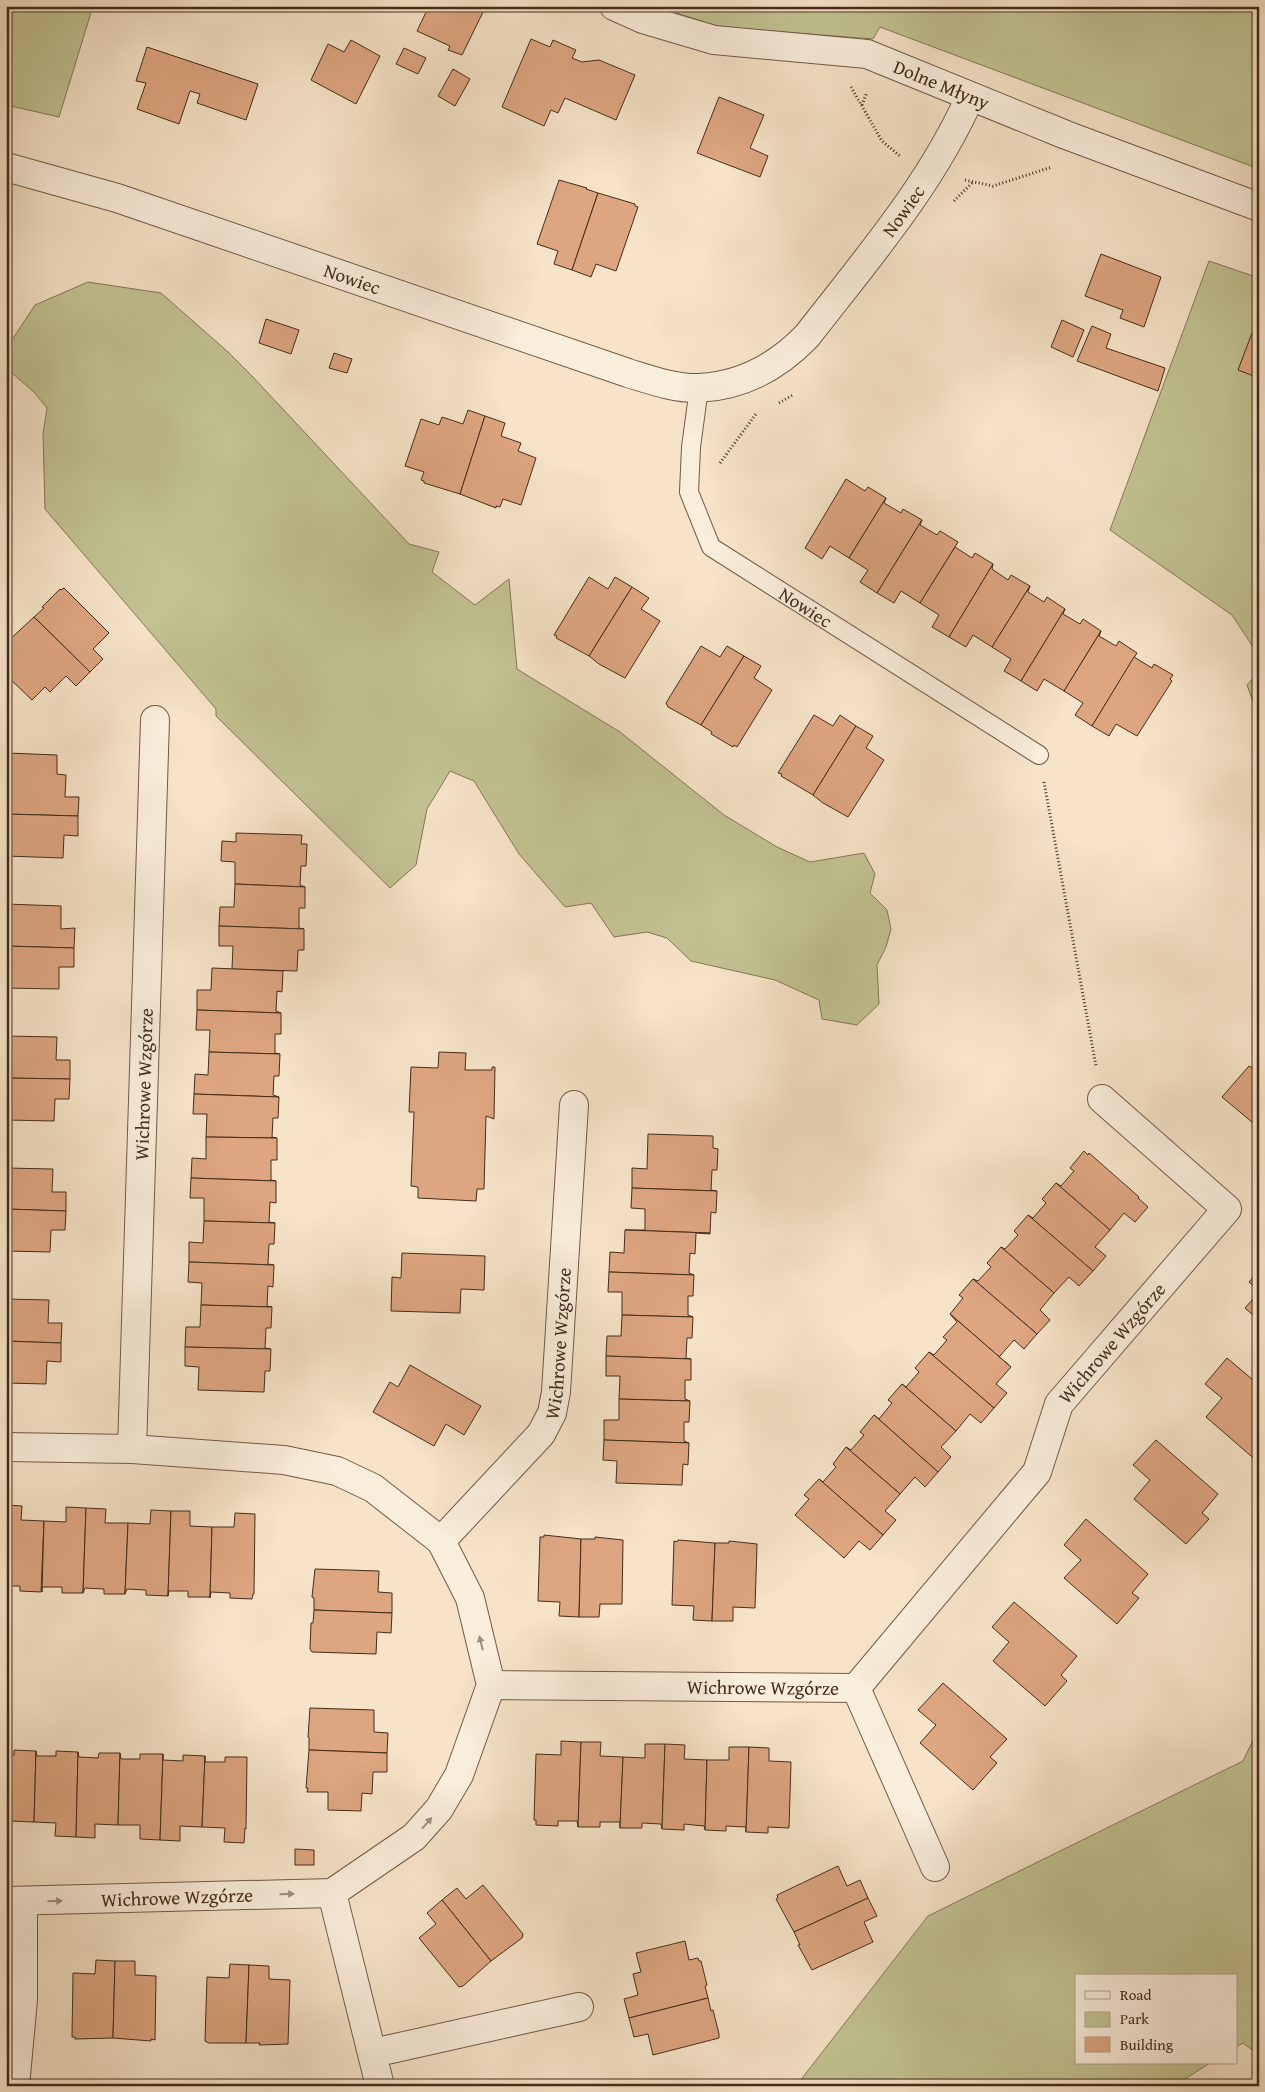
<svg xmlns="http://www.w3.org/2000/svg" width="1265" height="2092" font-family="'Gentium Book Plus',serif">
<style>
.green{fill:#c2c292;stroke:#847756}
.building{fill:#dda580;stroke:#452c1a}
.lines{fill:none;stroke-linecap:round;stroke-linejoin:round}
.lane-casing{stroke:#715a46;stroke-width:20}
.street-casing{stroke:#715a46;stroke-width:30}
.path{stroke:#452c1a;stroke-width:3;stroke-dasharray:1 2.5;stroke-linecap:butt}
.lane{stroke:#f9eddb;stroke-width:18}
.street{stroke:#f9eddb;stroke-width:28}
.oneway{fill:#9f8c7a}
.labels{text-anchor:middle;stroke-width:4.5;stroke-linejoin:round;paint-order:stroke}
.street-label{font-size:19px;fill:#452c1a;stroke:#f9eddb}
</style>
<rect width="100%" height="100%" fill="#f6e3c8"/>
<filter id="stains"><feTurbulence type="fractalNoise" baseFrequency=".004" numOctaves="4"/><feColorMatrix values="0 0 0 0 .2 0 0 0 0 .09 0 0 0 0 .02 0 0 0 .5 -.17"/></filter>
<radialGradient id="worn" r=".72"><stop offset=".6" stop-color="#630" stop-opacity="0"/><stop offset="1" stop-color="#630" stop-opacity=".3"/></radialGradient>
<!-- green -->
<g class="green">
<polygon points="6,6 93,6 59,117 6,105"/>
<polygon points="655,6 1259,6 1259,169 880,27 873,39 719,27"/>
<polygon points="1209,261 1259,278 1259,624 1256,631 1259,633 1259,656 1232,615 1110,530"/>
<polygon points="88,282 161,293 228,352 252,376 409,544 439,552 432,572 475,605 509,579 517,669 620,732 724,815 777,847 810,862 864,853 875,874 870,893 887,910 891,929 886,947 877,965 879,1004 857,1025 822,1019 819,1000 775,980 691,961 667,938 647,932 614,937 591,903 565,907 519,854 474,781 450,771 427,809 416,865 390,888 216,716 216,709 45,509 43,434 47,408 34,392 12,373 6,360 6,349 35,305"/>
<polygon points="1259,672 1259,718 1247,685"/>
<polygon points="1259,1728 1259,2055 1243,2043 1236,2047 1236,1976 1076,1976 1076,2063 1210,2063 1174,2086 796,2086 928,1916 1243,1761"/>
</g>
<!-- building -->
<g class="building">
<polygon points="429,6 482,6 485,8 462,55 448,50 450,46 417,31"/>
<polygon points="531,39 550,47 553,40 576,50 572,58 582,62 599,60 635,75 616,120 565,98 558,113 551,110 544,126 502,107"/>
<polygon points="351,40 380,56 356,104 311,80 328,44 344,52"/>
<polygon points="147,47 258,84 246,120 197,103 200,94 190,91 179,124 137,109 146,83 136,81"/>
<polygon points="404,48 426,58 418,74 396,64"/>
<polygon points="453,69 470,79 455,106 438,96"/>
<polygon points="719,97 764,115 750,148 768,156 760,177 697,153"/>
<polygon points="559,180 587,188 586,189 598,193 572,270 554,264 558,251 537,244"/>
<polygon points="598,193 635,204 635,206 638,207 616,271 596,264 591,277 572,270"/>
<polygon points="1101,254 1161,277 1144,327 1120,318 1123,310 1085,296"/>
<polygon points="266,319 299,330 291,354 259,343"/>
<polygon points="1062,320 1084,330 1073,357 1051,347"/>
<polygon points="1092,326 1111,334 1106,348 1165,368 1158,391 1077,361"/>
<polygon points="1252,333 1259,335 1259,378 1238,370"/>
<polygon points="334,353 352,359 347,373 329,368"/>
<polygon points="468,410 485,416 460,494 424,483 424,481 421,480 424,472 405,466 421,419 439,425 442,417 463,424"/>
<polygon points="485,416 505,423 501,436 521,443 518,451 536,458 521,505 503,499 500,507 496,506 496,508 460,494"/>
<polygon points="846,479 865,491 868,487 886,498 849,558 830,546 822,559 805,548"/>
<polygon points="886,498 884,503 901,513 903,509 922,520 877,593 860,582 868,570 849,558"/>
<polygon points="922,520 920,525 937,535 940,531 958,542 920,603 901,591 894,603 877,593"/>
<polygon points="955,547 972,558 975,553 993,564 949,637 932,627 939,615 920,603"/>
<polygon points="993,564 992,569 1008,580 1011,575 1030,586 992,647 973,635 966,647 949,637"/>
<polygon points="589,577 608,589 615,577 632,587 589,656 556,638 557,636 554,635"/>
<polygon points="1030,586 1028,592 1044,602 1047,597 1065,609 1021,681 1004,671 1011,659 992,647"/>
<polygon points="632,587 649,598 641,609 660,621 625,678 599,664 589,656"/>
<polygon points="64,588 109,633 93,649 103,659 90,672 34,617 44,608 42,607 60,589 61,590"/>
<polygon points="1065,609 1063,614 1080,624 1083,619 1101,631 1064,691 1044,679 1037,691 1021,681"/>
<polygon points="34,617 90,672 76,686 66,676 50,692 45,687 32,700 6,675 6,655 10,651 6,648 6,643"/>
<polygon points="1101,631 1099,636 1116,646 1119,641 1137,653 1092,726 1075,715 1083,703 1064,691"/>
<polygon points="701,646 720,657 727,646 744,656 701,725 668,707 666,703"/>
<polygon points="744,656 761,666 754,678 772,690 737,747 734,745 733,747 711,734 712,732 701,725"/>
<polygon points="1134,657 1152,668 1154,664 1173,675 1170,679 1172,681 1137,736 1116,724 1109,736 1092,726"/>
<polygon points="814,715 833,726 840,715 856,726 813,795 781,776 782,774 778,773"/>
<polygon points="856,726 873,736 866,748 884,760 848,817 823,803 813,795"/>
<polygon points="7,753 57,755 57,774 66,775 65,797 79,797 78,816 6,814"/>
<polygon points="6,814 78,816 78,836 64,835 63,858 6,856"/>
<polygon points="236,833 302,835 301,844 307,844 306,866 301,866 300,885 305,887 235,884 235,862 221,861 222,841 236,842"/>
<polygon points="235,884 305,887 305,908 299,908 299,928 304,929 219,926 220,907 234,907"/>
<polygon points="6,904 61,906 61,929 75,928 74,948 6,946"/>
<polygon points="219,926 304,929 304,950 298,950 297,971 232,969 233,946 219,946"/>
<polygon points="6,946 74,948 74,967 59,967 59,989 6,988"/>
<polygon points="212,968 283,971 282,992 277,991 276,1011 281,1013 197,1010 197,990 211,990"/>
<polygon points="197,1010 281,1013 281,1034 275,1034 275,1053 280,1054 209,1052 210,1030 196,1030"/>
<polygon points="6,1036 57,1037 56,1060 70,1060 70,1079 6,1078"/>
<polygon points="209,1052 280,1054 279,1076 274,1076 273,1095 279,1097 194,1094 195,1074 208,1075"/>
<polygon points="439,1052 466,1053 465,1070 492,1070 492,1067 495,1067 494,1119 486,1116 484,1189 477,1189 476,1201 418,1198 418,1187 411,1186 414,1112 409,1112 411,1067 438,1068"/>
<polygon points="1259,1059 1259,1128 1222,1097 1249,1066 1252,1068"/>
<polygon points="6,1078 70,1079 69,1099 55,1099 54,1121 6,1120"/>
<polygon points="194,1094 279,1097 278,1118 273,1118 272,1137 277,1138 206,1137 207,1114 193,1114"/>
<polygon points="648,1134 713,1136 713,1148 718,1149 717,1170 712,1170 711,1190 717,1191 632,1188 632,1168 647,1169"/>
<polygon points="206,1137 277,1138 277,1160 271,1160 271,1180 276,1181 191,1178 192,1158 206,1159"/>
<polygon points="1084,1151 1088,1155 1089,1153 1139,1197 1138,1198 1148,1207 1135,1222 1124,1213 1110,1230 1056,1183 1061,1186 1074,1171 1070,1168"/>
<polygon points="6,1168 53,1169 52,1192 66,1192 66,1211 6,1209"/>
<polygon points="191,1178 276,1181 276,1203 270,1202 269,1222 275,1223 204,1221 204,1198 190,1198"/>
<polygon points="1056,1183 1110,1230 1095,1247 1106,1256 1093,1271 1028,1215 1033,1218 1046,1203 1042,1199"/>
<polygon points="632,1188 717,1191 716,1213 711,1212 710,1233 625,1230 645,1230 645,1209 631,1208"/>
<polygon points="6,1209 66,1211 65,1230 51,1230 50,1252 6,1251"/>
<polygon points="1028,1215 1093,1271 1079,1286 1069,1277 1054,1293 1001,1247 1005,1249 1018,1235 1014,1231"/>
<polygon points="204,1221 275,1223 274,1244 269,1244 268,1264 274,1265 189,1262 189,1242 203,1243"/>
<polygon points="625,1230 710,1233 710,1234 696,1233 695,1254 690,1253 689,1273 694,1275 609,1272 610,1252 624,1253"/>
<polygon points="1001,1247 1054,1293 1040,1310 1050,1320 1037,1334 973,1279 978,1281 991,1267 987,1263"/>
<polygon points="402,1253 485,1256 484,1290 461,1289 460,1313 391,1311 392,1277 401,1278"/>
<polygon points="189,1262 274,1265 273,1287 268,1286 267,1306 272,1307 201,1305 202,1283 188,1282"/>
<polygon points="1259,1271 1259,1290 1249,1282"/>
<polygon points="609,1272 694,1275 693,1296 688,1296 688,1315 693,1317 622,1315 622,1292 608,1292"/>
<polygon points="973,1279 1037,1334 1024,1349 1014,1340 999,1357 1011,1367 950,1314 963,1298 959,1295"/>
<polygon points="1259,1292 1259,1320 1245,1308"/>
<polygon points="6,1299 49,1300 48,1323 62,1323 61,1343 6,1341"/>
<polygon points="201,1305 272,1307 271,1328 266,1328 265,1348 271,1349 185,1347 186,1327 200,1327"/>
<polygon points="950,1314 1011,1367 996,1384 1007,1393 994,1408 929,1352 934,1355 947,1340 943,1337 957,1322"/>
<polygon points="622,1315 693,1317 692,1338 687,1338 686,1358 691,1359 606,1356 607,1336 621,1336"/>
<polygon points="6,1341 61,1343 61,1362 47,1361 46,1384 6,1383"/>
<polygon points="185,1347 271,1349 270,1371 265,1371 264,1392 198,1390 199,1367 185,1366"/>
<polygon points="929,1352 994,1408 981,1423 970,1414 956,1431 902,1384 906,1387 919,1372 915,1368"/>
<polygon points="606,1356 691,1359 691,1380 685,1380 685,1399 690,1401 619,1399 620,1376 606,1376"/>
<polygon points="1227,1358 1259,1385 1258,1462 1206,1417 1222,1398 1205,1384"/>
<polygon points="410,1365 481,1406 464,1435 446,1424 434,1446 373,1412 390,1382 398,1387"/>
<polygon points="902,1384 956,1431 941,1447 951,1457 938,1472 874,1415 879,1419 892,1403 888,1400"/>
<polygon points="619,1399 690,1401 689,1422 684,1422 684,1441 689,1443 604,1440 604,1420 619,1420"/>
<polygon points="874,1415 938,1472 925,1487 915,1477 900,1494 846,1447 851,1450 864,1435 860,1432"/>
<polygon points="604,1440 689,1443 688,1465 683,1464 682,1485 616,1483 617,1461 603,1460"/>
<polygon points="1156,1440 1218,1494 1202,1513 1209,1519 1186,1544 1134,1499 1150,1480 1133,1465"/>
<polygon points="846,1447 900,1494 885,1511 896,1520 883,1535 819,1479 823,1482 836,1467 833,1464"/>
<polygon points="819,1479 883,1535 870,1550 859,1541 844,1558 795,1515 809,1499 804,1495"/>
<polygon points="6,1505 22,1506 21,1520 44,1521 41,1592 20,1591 20,1586 6,1586"/>
<polygon points="66,1507 86,1508 83,1593 62,1593 62,1587 42,1587 42,1592 44,1521 66,1522"/>
<polygon points="86,1508 106,1509 105,1523 128,1523 125,1594 104,1594 104,1589 85,1588 83,1593"/>
<polygon points="151,1510 171,1511 168,1596 146,1595 146,1590 127,1589 125,1594 128,1523 150,1524"/>
<polygon points="171,1511 190,1511 190,1526 212,1527 210,1597 188,1597 188,1591 169,1591 168,1596"/>
<polygon points="235,1513 255,1514 254,1594 253,1594 252,1599 230,1598 230,1593 211,1592 210,1598 212,1527 234,1527"/>
<polygon points="1086,1519 1148,1574 1132,1593 1139,1598 1117,1624 1064,1578 1081,1560 1064,1545"/>
<polygon points="544,1535 581,1539 579,1617 559,1616 560,1602 538,1601 540,1537 544,1537"/>
<polygon points="595,1537 623,1540 622,1604 600,1604 599,1617 579,1617 581,1539 595,1539"/>
<polygon points="678,1540 715,1543 712,1621 693,1620 694,1606 672,1605 674,1541 677,1542"/>
<polygon points="729,1541 757,1544 755,1608 733,1607 733,1621 712,1621 715,1543 729,1543"/>
<polygon points="315,1569 379,1571 378,1592 392,1593 392,1613 314,1610 314,1598 312,1597"/>
<polygon points="1014,1602 1077,1656 1061,1675 1067,1681 1045,1706 993,1661 1009,1642 992,1627"/>
<polygon points="314,1610 392,1613 391,1633 377,1632 376,1654 312,1652 310,1649 311,1623 313,1623"/>
<polygon points="943,1683 1007,1739 990,1757 997,1763 973,1790 920,1743 936,1725 918,1710"/>
<polygon points="310,1708 374,1710 374,1732 388,1733 387,1753 309,1750 309,1737 308,1737"/>
<polygon points="561,1741 581,1742 578,1827 577,1821 558,1821 558,1826 536,1825 536,1820 534,1820 536,1754 561,1755"/>
<polygon points="581,1742 601,1742 600,1756 623,1757 620,1828 620,1822 600,1822 600,1827 578,1827"/>
<polygon points="645,1744 665,1744 662,1829 661,1824 642,1823 642,1828 620,1828 623,1757 645,1758"/>
<polygon points="665,1744 685,1745 684,1759 707,1760 705,1830 704,1826 684,1824 684,1830 662,1829"/>
<polygon points="729,1747 749,1747 746,1832 746,1827 726,1826 726,1831 705,1830 707,1760 729,1760"/>
<polygon points="749,1747 769,1748 769,1761 791,1762 789,1828 768,1827 768,1833 746,1832"/>
<polygon points="14,1750 36,1751 34,1822 11,1821 11,1835 6,1835 6,1755 14,1755"/>
<polygon points="309,1750 387,1753 387,1772 373,1772 372,1794 362,1793 361,1811 328,1810 328,1792 307,1792 308,1788 306,1788"/>
<polygon points="36,1751 37,1756 56,1756 56,1751 78,1752 76,1837 55,1836 56,1823 34,1822"/>
<polygon points="78,1752 79,1757 98,1758 99,1753 120,1753 118,1825 95,1824 95,1838 76,1837"/>
<polygon points="120,1753 121,1759 140,1759 140,1754 163,1754 160,1840 140,1839 140,1825 118,1825"/>
<polygon points="163,1754 163,1760 183,1761 183,1755 205,1756 202,1827 180,1826 180,1841 160,1840"/>
<polygon points="205,1756 205,1762 225,1762 225,1757 247,1757 246,1829 245,1828 244,1843 224,1842 225,1828 202,1827"/>
<polygon points="295,1849 314,1850 314,1865 295,1865"/>
<polygon points="838,1866 847,1886 860,1880 868,1898 794,1932 776,1899 778,1898 777,1895"/>
<polygon points="483,1885 523,1934 522,1938 491,1961 442,1900 457,1888 466,1899"/>
<polygon points="868,1898 877,1916 864,1922 873,1942 812,1970 798,1945 800,1945 794,1932"/>
<polygon points="442,1900 491,1961 463,1986 459,1987 419,1938 436,1924 427,1913"/>
<polygon points="685,1941 689,1960 698,1958 699,1961 701,1961 707,1985 705,1986 708,1998 629,2018 624,1999 638,1995 633,1974 641,1972 636,1953"/>
<polygon points="96,1960 115,1961 113,2038 75,2039 75,2037 72,2037 73,1973 95,1974"/>
<polygon points="115,1961 135,1961 135,1975 156,1976 155,2040 151,2039 151,2041 113,2038"/>
<polygon points="230,1964 249,1965 246,2043 209,2043 205,2041 207,1977 229,1978"/>
<polygon points="249,1965 269,1966 269,1979 290,1980 288,2044 259,2045 260,2043 246,2043"/>
<polygon points="708,1998 711,2011 713,2010 719,2034 719,2038 653,2055 648,2034 634,2037 629,2018"/>
<polygon points="490,2080 492,2086 471,2086 471,2085"/>
</g>
<g class="lines">
<!-- lane casing -->
<g class="lane-casing">
<g id="lane">
<path id="s1" d="M699 388 691 447 689 492 711 547 1039 755"/>
</g>
</g>
<!-- street casing -->
<g class="street-casing">
<g id="street">
<path id="s2" d="M614 6 643 19 714 40 867 54 1066 135 1259 207"/>
<path id="s3" d="M6 167 117 198 628 373C651 380 676 389 699 388 742 386 778 366 807 336 866 260 931 185 970 97"/>
<polyline points="6,1447 132,1449 284,1460 337,1471 373,1488 441,1541 470,1598 491,1685 459,1775 439,1809 414,1837 332,1893 6,1901"/>
<path id="s4" d="M132 1449 155 720"/>
<path id="s5" d="M441 1541 541 1434 552 1413 556 1392 574 1105"/>
<path id="s6" d="M491 1685 856 1688 1037 1472 1059 1404 1227 1209 1102 1099"/>
<polyline points="856,1688 935,1867"/>
<polyline points="332,1893 380,2086"/>
<polyline points="373,2053 579,2007"/>
<polyline points="15,2086 23,2000 23,1902"/>
</g>
</g>
<!-- path -->
<g class="path">
<polyline points="851,87 882,141 900,156"/>
<polyline points="862,105 867,92"/>
<polyline points="965,180 993,186 1052,167"/>
<polyline points="954,201 972,183"/>
<polyline points="779,403 793,395"/>
<polyline points="720,463 756,414"/>
<polyline points="1044,782 1096,1066"/>
</g>
<!-- lane -->
<use href="#lane" class="lane"/>
<!-- street -->
<use href="#street" class="street"/>
</g>
<!-- one-way arrows -->
<defs><path id="oneway-solid" d="M-6-.8H1V-3.2L6.5 0L1 3.2V.8H-6Z" transform="scale(1.25)"/></defs>
<g class="oneway">
<use href="#oneway-solid" transform="translate(481 1643) rotate(-104)"/>
<use href="#oneway-solid" transform="translate(427 1823) rotate(-49)"/>
<use href="#oneway-solid" transform="translate(287 1894) rotate(-2)"/>
<use href="#oneway-solid" transform="translate(55 1901) rotate(-2)"/>
</g>
<g class="labels">
<!-- street labels -->
<g class="street-label">
<text dy="7" stroke="none"><textPath href="#s2" startOffset="340">Dolne Młyny</textPath></text>
<text dy="7" stroke="none"><textPath href="#s3" startOffset="1009">Nowiec</textPath></text>
<text dy="7" stroke="none"><textPath href="#s3" startOffset="364">Nowiec</textPath></text>
<text dy="7" stroke="none"><textPath href="#s1" startOffset="276">Nowiec</textPath></text>
<text dy="7" stroke="none"><textPath href="#s4" startOffset="365">Wichrowe Wzgórze</textPath></text>
<text dy="7" stroke="none"><textPath href="#s5" startOffset="240">Wichrowe Wzgórze</textPath></text>
<text dy="7" stroke="none"><textPath href="#s6" startOffset="799">Wichrowe Wzgórze</textPath></text>
<text dy="7" stroke="none"><textPath href="#s6" startOffset="272">Wichrowe Wzgórze</textPath></text>
<text transform="translate(177 1897) rotate(-2)" y="7">Wichrowe Wzgórze</text>
</g>
</g>
<!-- margin -->
<rect width="1265" height="2092" fill="none" stroke="#f6e3c8" stroke-width="25"/>
<rect x="8" y="8" width="1250" height="2077" fill="none" stroke="#452c1a" stroke-width="2.5"/>
<rect x="12" y="12" width="1240" height="2067" fill="none" stroke="#452c1a"/>
<!-- legend -->
<rect x="1075" y="1974" width="162" height="90" fill="#f9eddb" stroke="#b1a08e"/>
<rect x="1085" y="1991" width="25" height="8" fill="#f9eddb" stroke="#b1a08e"/>
<text x="1120" y="2000" font-size="15" fill="#452c1a">Road</text>
<rect x="1085" y="2012" width="25" height="15" fill="#c2c292" stroke="#b1a08e"/>
<text x="1120" y="2024" font-size="15" fill="#452c1a">Park</text>
<rect x="1085" y="2037" width="25" height="15" fill="#dda580" stroke="#b1a08e"/>
<text x="1120" y="2050" font-size="15" fill="#452c1a">Building</text>
<rect width="100%" height="100%" filter="url(#stains)"/>
<rect width="100%" height="100%" fill="url(#worn)"/>
</svg>
